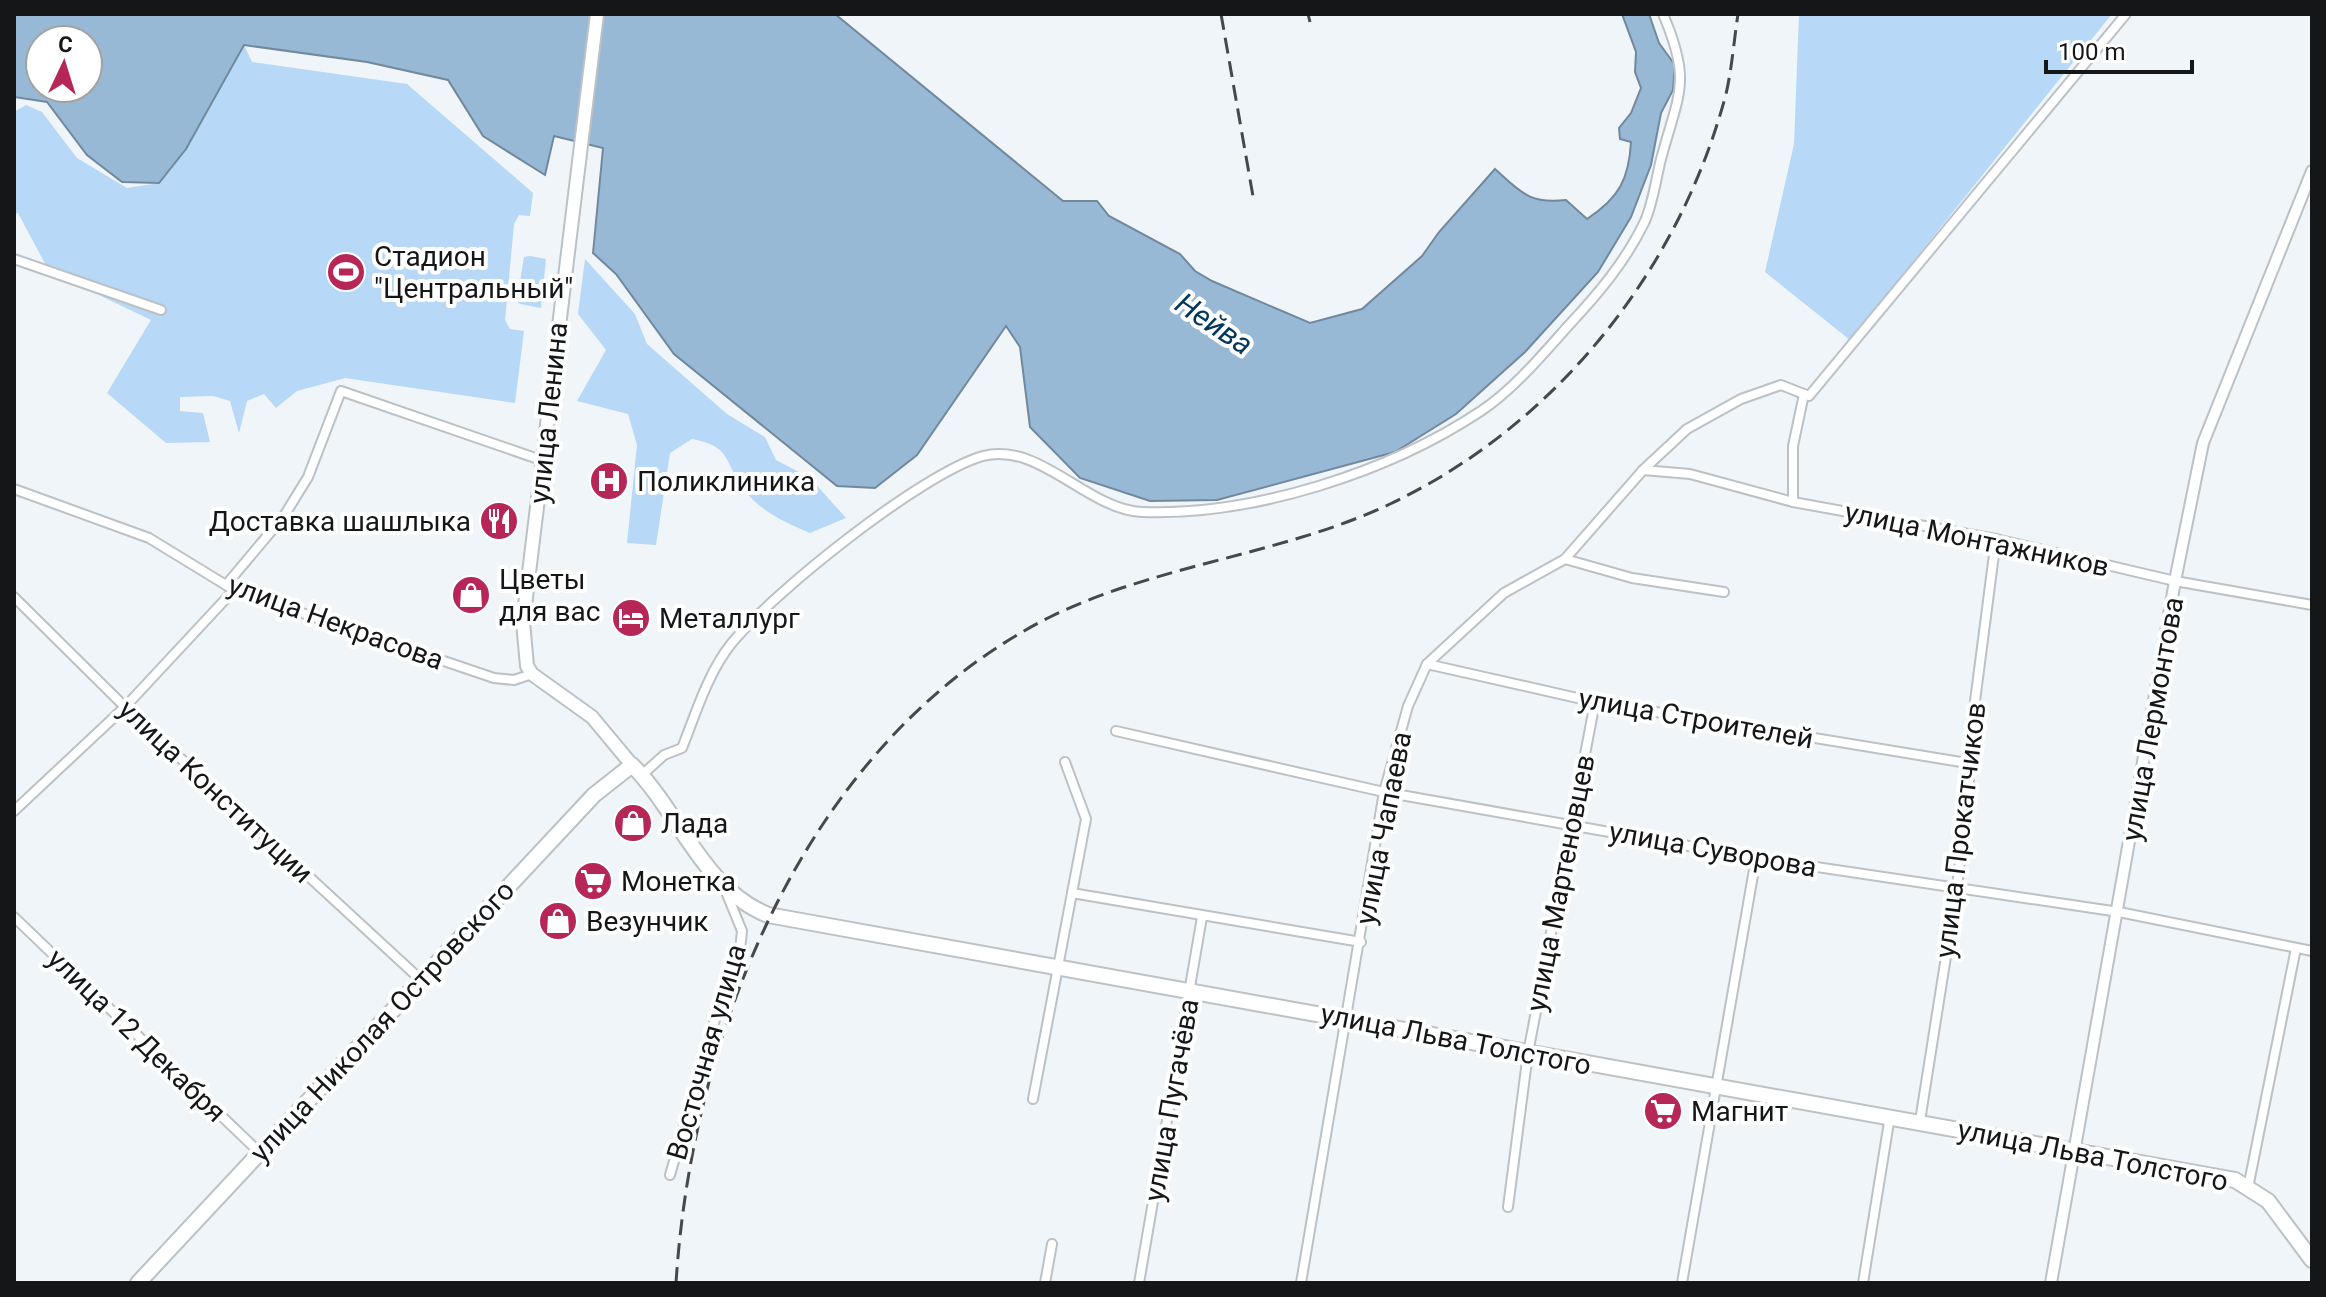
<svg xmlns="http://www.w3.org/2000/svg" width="2326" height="1297" font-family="Roboto,sans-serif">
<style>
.green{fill:#b7d8f6}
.water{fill:#98b9d6;stroke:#71889d;stroke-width:2;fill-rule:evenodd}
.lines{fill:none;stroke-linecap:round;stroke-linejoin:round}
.minor-casing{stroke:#bcc1c5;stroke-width:12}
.tertiary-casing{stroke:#bcc1c5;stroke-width:14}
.secondary-casing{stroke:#bcc1c5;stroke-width:16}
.primary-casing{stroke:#bcc1c5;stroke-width:18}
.minor{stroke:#fff;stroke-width:8}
.tertiary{stroke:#fff;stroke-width:10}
.secondary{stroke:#fff;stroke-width:12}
.primary{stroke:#fff;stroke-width:14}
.rail{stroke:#464849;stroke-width:3;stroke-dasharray:16 8;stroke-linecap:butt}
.labels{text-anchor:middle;stroke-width:8;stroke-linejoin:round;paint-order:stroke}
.poi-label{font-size:28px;fill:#151617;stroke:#fff;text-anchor:start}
.street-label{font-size:28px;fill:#151617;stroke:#fff}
.water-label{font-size:30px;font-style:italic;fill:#00375d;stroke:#fff}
</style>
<rect width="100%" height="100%" fill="#f0f5f9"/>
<!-- green -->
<g class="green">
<polygon points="1799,14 2112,14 1850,340 1765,272 1794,144"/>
<polygon points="244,45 252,62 407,84 533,193 530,216 519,215 514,224 505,320 510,329 524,331 515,403 345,378 297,391 276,408 264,394 247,401 239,433 230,401 213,396 180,397 180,411 203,413 210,442 166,443 107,393 151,320 49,271 18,213 14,214 14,112 26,105 42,112 77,158 127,188 159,183 186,149"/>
<polygon points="530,256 546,259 541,308 520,304 517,299 524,257"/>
<path d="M585 259 635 314 647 344 727 414 765 437 776 460 810 478 846 518 810 533C786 523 759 511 743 488 723 460 732 447 692 439L670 453 656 545 627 543 637 445 628 414 577 401 606 350 578 314Z"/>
</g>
<!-- water -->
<path class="water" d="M14 14H835L1063 201H1097L1109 216 1180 254 1195 271 1212 281 1310 323 1362 309 1422 256 1439 232 1495 169C1522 193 1529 204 1566 200L1587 219C1619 198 1629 179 1631 142L1620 139 1619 128 1631 113 1641 88 1635 72 1636 52 1622 14H1649L1659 43 1675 65 1673 90 1661 113 1651 165 1631 217 1598 272 1525 352 1456 414 1395 452 1217 500 1150 501 1080 478 1030 427 1020 347 1006 326 917 455 875 488 837 486 674 354 616 274 593 253 603 148 554 136 545 175 483 136 448 80 367 62 244 45 186 149 159 183 122 182 87 155 47 102 14 97ZM40 40H88V88H40Z"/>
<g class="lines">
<!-- minor casing -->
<g class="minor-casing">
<g id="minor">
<polyline points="14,259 161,310"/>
<polyline points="1643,470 1690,474 1793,502 1996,539 2175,581 2312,605"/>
<polyline points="14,489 149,538 234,590 494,678 514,680 532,674"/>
<polyline points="1793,502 1793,446 1804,394"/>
<polyline points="1565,559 1632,578 1724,592"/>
<polyline points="226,585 284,516 308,477 341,391 544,461"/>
<polyline points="14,597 125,707 421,980"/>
<polyline points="1427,664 1595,702 1967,763"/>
<polyline points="1116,731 1384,792 1756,858 2119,912 2312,951"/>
<path d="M642 775 664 755 682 748C696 713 708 673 731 644 772 593 922 473 983 456 1039 441 1088 510 1142 512 1254 516 1389 472 1481 411 1514 389 1543 354 1569 325 1598 294 1626 261 1645 221 1653 203 1656 179 1661 159 1679 92 1692 82 1663 14"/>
<polyline points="14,811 125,707 234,590"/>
<polyline points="1072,893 1361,942"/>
<polyline points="14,917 259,1152"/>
<polyline points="1033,1099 1086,819 1065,762"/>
<polyline points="1920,1121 1957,887 1969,781 1967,763 1996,539"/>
<polyline points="670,1175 720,1002 740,950 742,931 726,892"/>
<polyline points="2248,1188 2296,948"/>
<polyline points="1508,1207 1528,1053 1595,702"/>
<polyline points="1045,1283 1052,1244"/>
<polyline points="1139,1283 1202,917"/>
<polyline points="1301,1283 1384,792 1408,706 1427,664 1504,593 1565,559 1643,470 1687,429 1741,399 1781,385 1809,396 2126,14"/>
<polyline points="1682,1283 1756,858"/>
<polyline points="1863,1283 1890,1116"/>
</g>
</g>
<!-- tertiary casing -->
<g class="tertiary-casing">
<polyline id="tertiary" points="2051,1283 2175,581 2203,443 2312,171"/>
</g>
<!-- secondary casing -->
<g class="secondary-casing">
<polyline id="secondary" points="597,14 523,622 527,666 532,674 592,717 632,765"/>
</g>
<!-- primary casing -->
<g class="primary-casing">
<path id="primary" d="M138 1283 594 795 632 765C679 812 703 889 768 915L2235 1180 2268 1201 2312 1260"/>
</g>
<!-- minor -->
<use href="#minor" class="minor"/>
<!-- tertiary -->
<use href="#tertiary" class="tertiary"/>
<!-- secondary -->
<use href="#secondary" class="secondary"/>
<!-- primary -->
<use href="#primary" class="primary"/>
<!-- rail -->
<g class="rail">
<polyline points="1221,14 1254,202"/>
<polyline points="1308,14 1310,22"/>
<path d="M676 1283C692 1028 809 738 1050 617 1158 564 1282 555 1390 504 1556 425 1679 271 1726 94 1732 68 1734 40 1738 14"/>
</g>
</g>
<!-- icons -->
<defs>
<g id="stadium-disc" transform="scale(2)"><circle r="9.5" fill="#b62656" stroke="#fff"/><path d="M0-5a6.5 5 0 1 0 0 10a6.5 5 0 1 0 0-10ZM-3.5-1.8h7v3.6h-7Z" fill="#fff"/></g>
<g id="hospital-disc" transform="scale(2)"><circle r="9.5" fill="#b62656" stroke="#fff"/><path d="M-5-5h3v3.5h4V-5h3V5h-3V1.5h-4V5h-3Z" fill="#fff"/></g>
<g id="restaurant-disc" transform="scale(2)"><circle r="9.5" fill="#b62656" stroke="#fff"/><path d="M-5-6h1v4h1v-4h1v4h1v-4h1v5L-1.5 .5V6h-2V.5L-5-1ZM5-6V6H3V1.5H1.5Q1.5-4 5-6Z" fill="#fff"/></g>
<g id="shop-disc" transform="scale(2)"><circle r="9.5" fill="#b62656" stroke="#fff"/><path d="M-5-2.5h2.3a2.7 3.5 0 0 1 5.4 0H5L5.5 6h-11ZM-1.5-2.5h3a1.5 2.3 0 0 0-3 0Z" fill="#fff"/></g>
<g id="hotel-disc" transform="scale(2)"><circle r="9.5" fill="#b62656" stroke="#fff"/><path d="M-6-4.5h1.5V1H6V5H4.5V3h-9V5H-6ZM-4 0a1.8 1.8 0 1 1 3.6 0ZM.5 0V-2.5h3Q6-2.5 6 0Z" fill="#fff"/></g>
<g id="supermarket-disc" transform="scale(2)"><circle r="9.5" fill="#b62656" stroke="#fff"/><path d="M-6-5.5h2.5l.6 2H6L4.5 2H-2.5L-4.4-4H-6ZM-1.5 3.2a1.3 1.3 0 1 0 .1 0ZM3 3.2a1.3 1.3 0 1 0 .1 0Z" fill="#fff"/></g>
</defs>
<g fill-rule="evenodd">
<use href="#stadium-disc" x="346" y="272"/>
<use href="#hospital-disc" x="609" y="481"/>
<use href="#restaurant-disc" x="499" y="521"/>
<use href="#shop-disc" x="471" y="595"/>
<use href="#hotel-disc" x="631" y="618"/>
<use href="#shop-disc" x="633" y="823"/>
<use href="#supermarket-disc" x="593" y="881"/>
<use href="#shop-disc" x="558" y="921"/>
<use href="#supermarket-disc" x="1663" y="1111"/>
</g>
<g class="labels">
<!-- poi labels -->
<g class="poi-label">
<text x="374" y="266">Стадион<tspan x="374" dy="32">"Центральный"</tspan></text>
<text x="637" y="491">Поликлиника</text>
<text x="471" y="531" text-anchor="end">Доставка шашлыка</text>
<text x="499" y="589">Цветы<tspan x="499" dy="32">для вас</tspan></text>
<text x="659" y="628">Металлург</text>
<text x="661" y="833">Лада</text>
<text x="621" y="891">Монетка</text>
<text x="586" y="931">Везунчик</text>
<text x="1691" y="1121">Магнит</text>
</g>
<!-- street labels -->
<g class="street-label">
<text transform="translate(548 413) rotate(-84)" y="10">улица Ленина</text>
<text transform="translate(1977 539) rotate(12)" y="10">улица Монтажников</text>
<text transform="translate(336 622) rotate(20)" y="10">улица Некрасова</text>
<text transform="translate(1696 718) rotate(10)" y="10">улица Строителей</text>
<text transform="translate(2152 719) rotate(-80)" y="10">улица Лермонтова</text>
<text transform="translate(216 791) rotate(43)" y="10">улица Конституции</text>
<text transform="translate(1383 828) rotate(-79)" y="10">улица Чапаева</text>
<text transform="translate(1960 830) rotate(-83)" y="10">улица Прокатчиков</text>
<text transform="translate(1713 849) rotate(10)" y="10">улица Суворова</text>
<text transform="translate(1560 883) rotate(-79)" y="10">улица Мартеновцев</text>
<text transform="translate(382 1021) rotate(-47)" y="10">улица Николая Островского</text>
<text transform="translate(137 1035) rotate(44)" y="10">улица 12 Декабря</text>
<text transform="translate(1456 1039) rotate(11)" y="10">улица Льва Толстого</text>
<text transform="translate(706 1052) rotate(-74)" y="10">Восточная улица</text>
<text transform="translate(1171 1100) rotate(-80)" y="10">улица Пугачёва</text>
<text transform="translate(2093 1155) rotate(11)" y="10">улица Льва Толстого</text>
</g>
<!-- water labels -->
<g class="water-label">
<text transform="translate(1214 324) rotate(34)" y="10">Нейва</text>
</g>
</g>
<!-- border -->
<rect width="2326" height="1297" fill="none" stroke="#151617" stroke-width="32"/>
<!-- north arrow -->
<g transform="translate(64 64) rotate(4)"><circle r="38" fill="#ffffff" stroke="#a1a2a2" stroke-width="2"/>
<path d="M0-6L14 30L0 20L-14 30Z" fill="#b62656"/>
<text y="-12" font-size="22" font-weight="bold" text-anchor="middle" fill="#151617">С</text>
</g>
<!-- scale -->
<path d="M2046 60v12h146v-12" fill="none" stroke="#151617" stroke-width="4"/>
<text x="2058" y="60" font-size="24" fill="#151617" stroke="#ffffff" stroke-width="6" paint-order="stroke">100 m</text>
</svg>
